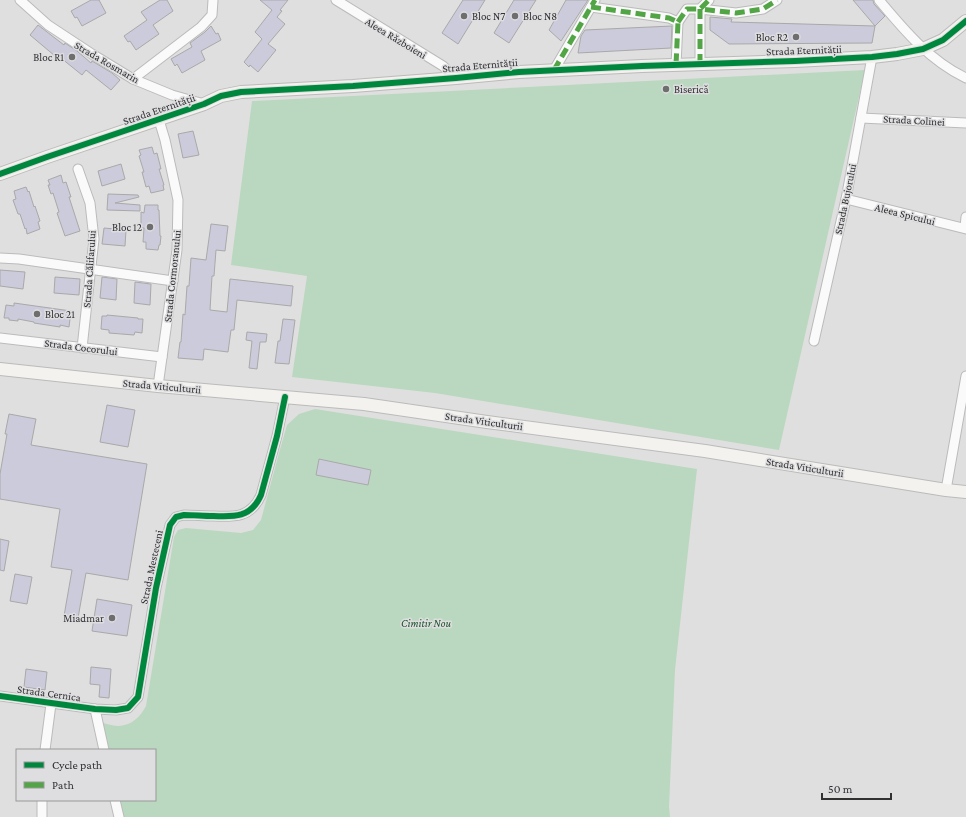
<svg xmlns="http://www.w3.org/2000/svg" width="966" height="817" font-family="'Crimson Pro',serif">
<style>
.green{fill:#bad8bf}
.building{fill:#cbcbdb;stroke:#a9a9a9}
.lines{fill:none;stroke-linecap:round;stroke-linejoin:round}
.street-casing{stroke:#bbb;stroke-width:11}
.secondary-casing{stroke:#bbb;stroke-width:14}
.street{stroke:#fafafa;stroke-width:9}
.secondary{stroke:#f3f2ee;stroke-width:12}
.quiet{stroke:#52a544;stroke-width:5;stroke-dasharray:10 5;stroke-linecap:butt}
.cycleway-casing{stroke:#dedee0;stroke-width:8}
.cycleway{stroke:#00873e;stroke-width:6}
.poi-dot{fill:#6e6e6f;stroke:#dedee0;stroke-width:1.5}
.labels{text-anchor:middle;stroke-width:3;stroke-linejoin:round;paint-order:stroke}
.poi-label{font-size:11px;fill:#313132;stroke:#dedee0;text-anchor:start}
.street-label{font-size:11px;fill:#313132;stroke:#dedee0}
.park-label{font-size:11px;font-style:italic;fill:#1b5228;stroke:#dedee0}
</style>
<rect width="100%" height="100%" fill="#dfdfdf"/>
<!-- green -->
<g class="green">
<polygon points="865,70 779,450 435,393 292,377 307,276 231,265 252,101"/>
<path d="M315 409 697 469 675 670 669 807 670 817H122L119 800H155V750H109L103 723C108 724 114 726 119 726 132 725 140 717 146 706L174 537 178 530 186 528 241 533 253 530 261 520 279 453 287 425 299 414Z"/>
</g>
<!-- building -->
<g class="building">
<polygon points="91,0 99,0 106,13 82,26 77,17 75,18 71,11"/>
<polygon points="160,0 167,0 173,11 153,25 159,34 136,50 130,41 128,42 124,36 147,20 141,12"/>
<polygon points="260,0 288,0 280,10 282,11 277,17 285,24 268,44 276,50 258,72 250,65 249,67 244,62 262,39 255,32 272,10"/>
<polygon points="463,0 485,0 458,44 442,33"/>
<polygon points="514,0 536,0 509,43 494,33"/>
<polygon points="566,0 588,0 561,41 549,30"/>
<polygon points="853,0 873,0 874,4 885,16 875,26"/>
<polygon points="710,17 732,19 731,22 875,26 872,43 729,44 710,30"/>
<polygon points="38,25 64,45 65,43 77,51 91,63 92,61 112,73 120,80 111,90 86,70 82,75 56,54 55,56 30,35"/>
<polygon points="211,26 216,34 218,33 221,40 201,51 205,60 182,73 177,64 175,66 171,59 192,47 190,43 205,32"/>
<polygon points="672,26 671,48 578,53 581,36 585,30"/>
<polygon points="193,131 199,155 183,158 178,134"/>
<polygon points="152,147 154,154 157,153 161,169 159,169 164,185 163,185 164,190 151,193 149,186 146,187 142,172 144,172 139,156 141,155 139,150"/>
<polygon points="121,164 125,179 102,186 98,171"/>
<polygon points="61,175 63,183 66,182 71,197 69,197 80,231 65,236 57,213 59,212 53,193 51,194 48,185 50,185 48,180"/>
<polygon points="26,187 28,192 29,191 34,207 35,206 40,221 38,222 40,229 27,234 26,228 25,229 20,214 18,214 13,200 16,199 14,191"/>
<polygon points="108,194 138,195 139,197 115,203 140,205 140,211 107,210"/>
<polygon points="145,205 158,205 158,210 159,210 160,236 161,236 160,245 159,245 158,250 146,249 146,242 143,242 144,228 141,228 141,212 144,213"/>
<polygon points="211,224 228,226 225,251 216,250 214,276 212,276 210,310 227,312 230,279 293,286 291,306 237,300 234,330 231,330 228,352 204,349 203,360 178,358 180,342 181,342 183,314 185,315 187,286 189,286 191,258 206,260"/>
<polygon points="104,228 126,230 125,246 102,244"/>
<polygon points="0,270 25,272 23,289 0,286"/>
<polygon points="55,277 80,279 79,295 54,293"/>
<polygon points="102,277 117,279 116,300 100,298"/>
<polygon points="135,282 151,284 150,305 134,303"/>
<polygon points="14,303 71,311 69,327 60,325 60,327 34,323 34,322 18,319 18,321 9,320 9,318 4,318 6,305 14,306"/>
<polygon points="107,315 138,318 138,319 143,319 142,333 135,332 134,335 109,333 109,330 101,329 102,316 107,316"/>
<polygon points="283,319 295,320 289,364 275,363 278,341 280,341"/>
<polygon points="247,332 267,334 266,342 260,342 257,369 249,368 252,341 246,340"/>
<polygon points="107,405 135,410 128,447 100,442"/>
<polygon points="9,414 36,419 31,445 147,464 128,580 86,573 78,618 64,616 72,570 51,567 60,509 0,499 0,474 7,434 5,434"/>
<polygon points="319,459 371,470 368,485 316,475"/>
<polygon points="0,539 9,541 4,571 0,570"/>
<polygon points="15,574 32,577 27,604 10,601"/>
<polygon points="97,599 132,605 127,636 92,631"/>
<polygon points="91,667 111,669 109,698 99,697 100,685 90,684"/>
<polygon points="26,669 47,672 45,690 24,687"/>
</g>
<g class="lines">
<!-- street casing -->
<g class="street-casing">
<g id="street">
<polyline points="20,0 48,25 92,54 133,79 172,95 204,104"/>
<polyline points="336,0 443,66 456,78"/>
<path d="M879 0C904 30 930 61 966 78"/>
<polyline points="591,7 669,18 678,22 676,65"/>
<polyline points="678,22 687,9 700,9 709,0"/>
<polyline points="700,64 700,9 736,13 763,9 777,0"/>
<polyline points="554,70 595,0"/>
<polyline points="133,79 201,27 212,15 213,0"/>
<polyline points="861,118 966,123"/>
<polyline points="78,169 90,203 94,239 82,348"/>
<polyline points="846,199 966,229"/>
<polyline points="965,228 966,217"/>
<polyline points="0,258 19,259 173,281"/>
<polyline points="0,338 162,357"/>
<polyline points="814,341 846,199 872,57"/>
<polyline points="158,386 177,250 178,200 165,140 159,120"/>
<polyline points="946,490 966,376"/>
<path d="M0 696 95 709 116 710 128 708 138 697 156 588 170 525 176 517 184 515C194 515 203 516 213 516 234 517 251 518 261 495L277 436 285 397"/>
<polyline points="95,709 104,750"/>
<polyline points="45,750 51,704"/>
<polyline points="115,800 119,817"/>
<polyline points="42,817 42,800"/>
</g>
</g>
<!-- secondary casing -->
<g class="secondary-casing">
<g id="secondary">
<polyline points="0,174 47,157 204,104 221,96 241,92 353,86 456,78 519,72 642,66 795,61 872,57 897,54 923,49 943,40 966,21"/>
<polyline points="0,369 158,386 364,404 487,422 705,451 946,490 966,492"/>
</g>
</g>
<!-- street -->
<use href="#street" class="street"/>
<!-- secondary -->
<use href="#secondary" class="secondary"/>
<!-- quiet -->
<g class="quiet">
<polyline points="591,7 669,18 678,22 676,65"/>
<polyline points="678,22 687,9 700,9 709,0"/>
<polyline points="700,64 700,9 736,13 763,9 777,0"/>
<polyline points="554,70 595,0"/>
</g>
<!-- cycleway casing -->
<g class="cycleway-casing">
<g id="cycleway">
<polyline points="0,174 47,157 204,104 221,96 241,92 353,86 456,78 519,72 642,66 795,61 872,57 897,54 923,49 943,40 966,21"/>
<path d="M0 696 95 709 116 710 128 708 138 697 156 588 170 525 176 517 184 515C194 515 203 516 213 516 234 517 251 518 261 495L277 436 285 397"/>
</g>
</g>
<!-- cycleway -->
<use href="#cycleway" class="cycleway"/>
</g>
<!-- markers -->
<g class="poi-dot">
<circle cx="464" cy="16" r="4"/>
<circle cx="515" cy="16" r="4"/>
<circle cx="796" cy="37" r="4"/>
<circle cx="72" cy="57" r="4"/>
<circle cx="666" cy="89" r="4"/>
<circle cx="150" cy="227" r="4"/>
<circle cx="37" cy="314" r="4"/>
<circle cx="112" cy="618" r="4"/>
</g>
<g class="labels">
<!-- poi labels -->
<g class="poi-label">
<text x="472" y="20">Bloc N7</text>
<text x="523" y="20">Bloc N8</text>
<text x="788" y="41" text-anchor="end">Bloc R2</text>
<text x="64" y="61" text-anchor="end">Bloc R1</text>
<text x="674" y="93">Biserică</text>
<text x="142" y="231" text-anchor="end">Bloc 12</text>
<text x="45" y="318">Bloc 21</text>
<text x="104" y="622" text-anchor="end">Miadmar</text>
</g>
<!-- street labels -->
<g class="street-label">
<text transform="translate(396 38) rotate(31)" y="4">Aleea Războieni</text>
<text transform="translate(804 50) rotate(-2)" y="4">Strada Eternității</text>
<text transform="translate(107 62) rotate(30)" y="4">Strada Rosmarin</text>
<text transform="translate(480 65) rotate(-5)" y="4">Strada Eternității</text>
<text transform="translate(159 109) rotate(-19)" y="4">Strada Eternității</text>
<text transform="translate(914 120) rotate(3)" y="4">Strada Colinei</text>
<text transform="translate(845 199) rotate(-78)" y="4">Strada Bujorului</text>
<text transform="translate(905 214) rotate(14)" y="4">Aleea Spicului</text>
<text transform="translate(89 269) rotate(-86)" y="4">Strada Călifarului</text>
<text transform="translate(172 276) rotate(-84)" y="4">Strada Cormoranului</text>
<text transform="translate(81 347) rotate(7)" y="4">Strada Cocorului</text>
<text transform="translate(162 386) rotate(5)" y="4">Strada Viticulturii</text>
<text transform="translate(484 421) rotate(8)" y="4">Strada Viticulturii</text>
<text transform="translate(805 467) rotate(9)" y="4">Strada Viticulturii</text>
<text transform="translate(151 567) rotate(-78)" y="4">Strada Mesteceni</text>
<text transform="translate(49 693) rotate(8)" y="4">Strada Cernica</text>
</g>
<!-- park labels -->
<g class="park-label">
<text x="426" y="627">Cimitir Nou</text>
</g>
</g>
<!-- legend -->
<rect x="16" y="749" width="140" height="52" fill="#dedee0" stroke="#99999a"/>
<rect x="24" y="762" width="20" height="6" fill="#00873e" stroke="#99999a"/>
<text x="52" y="769" font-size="12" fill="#313132">Cycle path</text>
<rect x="24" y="782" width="20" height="6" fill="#52a544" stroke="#99999a"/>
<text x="52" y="789" font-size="12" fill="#313132">Path</text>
<!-- scale -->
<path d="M822 793v6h69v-6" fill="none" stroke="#313132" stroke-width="2"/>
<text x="828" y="793" font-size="12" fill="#313132" stroke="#dedee0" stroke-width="3" paint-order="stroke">50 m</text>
</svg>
